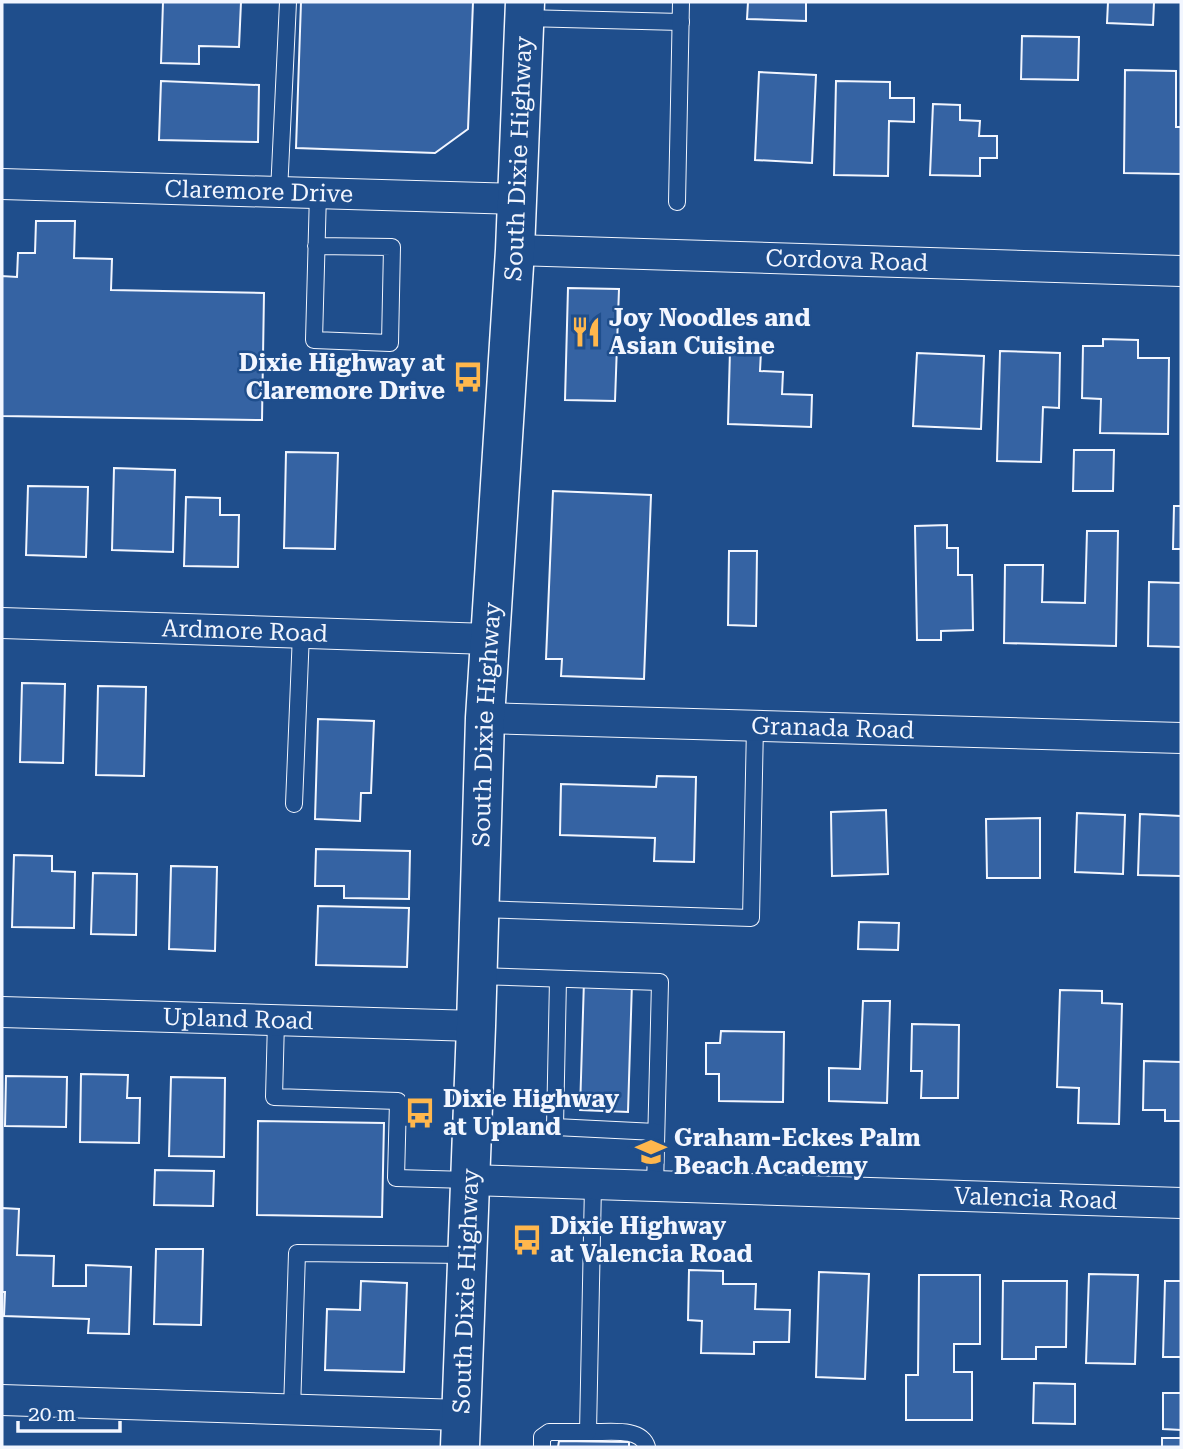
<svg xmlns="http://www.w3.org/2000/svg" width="1183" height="1449" font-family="'Roboto Serif',serif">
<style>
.building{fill:#3563a3;stroke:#f2f6ff;stroke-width:2}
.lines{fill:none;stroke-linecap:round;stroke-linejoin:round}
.lane-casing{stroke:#f2f6ff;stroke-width:18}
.street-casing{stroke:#f2f6ff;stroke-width:32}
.primary-casing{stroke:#f2f6ff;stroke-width:41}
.lane{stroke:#1f4e8c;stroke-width:16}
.street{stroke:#1f4e8c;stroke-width:30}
.primary{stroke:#1f4e8c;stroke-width:38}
.labels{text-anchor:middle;stroke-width:5;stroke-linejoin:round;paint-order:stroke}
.street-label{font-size:24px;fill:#f2f6ff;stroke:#1f4e8c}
.poi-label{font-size:24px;font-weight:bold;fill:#f2f6ff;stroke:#1f4e8c;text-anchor:start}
</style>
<rect width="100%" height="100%" fill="#1f4e8c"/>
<!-- building -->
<g class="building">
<polygon points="163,2 241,2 239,47 199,46 199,64 161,63"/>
<polygon points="301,2 473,2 468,129 435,153 296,148"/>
<polygon points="748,2 806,2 806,21 747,19"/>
<polygon points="1108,2 1154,2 1153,25 1107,23"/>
<polygon points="1022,36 1079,37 1078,80 1021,79"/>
<polygon points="1125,70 1176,71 1176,127 1181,127 1181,174 1124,173"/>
<polygon points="759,72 816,75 812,163 755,160"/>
<polygon points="161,81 259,85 258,142 159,140"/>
<polygon points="836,81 890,82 890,98 914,98 914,122 889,121 888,176 834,175"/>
<polygon points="933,104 960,105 960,120 980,121 979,136 997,136 997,158 980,158 980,176 930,175"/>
<polygon points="36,221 75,221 74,258 112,259 111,290 264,293 262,420 2,416 2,276 17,277 18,253 35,253"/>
<polygon points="568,288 619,289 615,401 565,400"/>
<polygon points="1103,339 1138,340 1138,358 1169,358 1168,434 1100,433 1101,399 1082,398 1083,346 1103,346"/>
<polygon points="730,350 761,351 760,371 783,372 782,394 812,395 811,427 728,424"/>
<polygon points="1000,351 1060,353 1059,408 1043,407 1041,462 997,461"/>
<polygon points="917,353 984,356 981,429 913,426"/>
<polygon points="1074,450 1114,450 1113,491 1073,491"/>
<polygon points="286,452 338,453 335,549 284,548"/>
<polygon points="114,468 175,470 173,552 112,550"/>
<polygon points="28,486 88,487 86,557 26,555"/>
<polygon points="553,491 651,495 644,679 561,676 562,659 546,659"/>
<polygon points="186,497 220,498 220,515 239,515 238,567 184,566"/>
<polygon points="1174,506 1181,506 1181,549 1173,549"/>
<polygon points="947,525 947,548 958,548 958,575 972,575 973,630 941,631 941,640 917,640 915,526"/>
<polygon points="1087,531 1118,531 1116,646 1004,643 1005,565 1043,565 1042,602 1085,603"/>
<polygon points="729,551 757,551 756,626 728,625"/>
<polygon points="1149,582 1181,583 1181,647 1148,646"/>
<polygon points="22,683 65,684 63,763 20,762"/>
<polygon points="98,686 146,687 144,776 96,775"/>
<polygon points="318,719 374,721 371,793 361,793 360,821 315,819"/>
<polygon points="657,776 696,777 694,862 654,861 655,838 560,835 561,784 656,787"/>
<polygon points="886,810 888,874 832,876 831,812"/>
<polygon points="1077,813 1125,815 1123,874 1075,872"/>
<polygon points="1140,814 1181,816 1181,876 1138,875"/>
<polygon points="1040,818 1040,878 987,878 986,819"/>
<polygon points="316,849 410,851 409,899 344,898 344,886 315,886"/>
<polygon points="14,855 52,856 52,871 75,872 74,928 12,927"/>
<polygon points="171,866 217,867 215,951 169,949"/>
<polygon points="93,873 137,874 136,935 91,934"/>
<polygon points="318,906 409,908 407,967 316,965"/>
<polygon points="859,922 899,923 898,950 858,949"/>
<polygon points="584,980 632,982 628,1112 580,1110"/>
<polygon points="1060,990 1102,991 1102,1003 1122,1004 1119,1124 1078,1123 1079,1088 1057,1087"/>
<polygon points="863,1001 890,1001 887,1103 829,1101 829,1068 860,1069"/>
<polygon points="912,1024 959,1025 958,1098 921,1098 922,1071 911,1071"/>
<polygon points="721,1031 784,1032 783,1102 719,1101 719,1074 706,1074 706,1043 720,1043"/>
<polygon points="1144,1061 1181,1062 1181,1121 1165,1121 1165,1110 1143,1110"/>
<polygon points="81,1074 128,1075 127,1098 140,1098 139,1143 80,1142"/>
<polygon points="6,1076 67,1077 66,1127 5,1126"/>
<polygon points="171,1077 225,1078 224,1157 169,1156"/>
<polygon points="258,1121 384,1123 382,1217 257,1215"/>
<polygon points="155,1170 214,1171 213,1206 154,1205"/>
<polygon points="2,1208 19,1209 17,1255 54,1256 53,1286 86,1286 86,1265 131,1267 129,1334 88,1333 89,1319 4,1316 5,1292 2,1292"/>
<polygon points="156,1249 203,1249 201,1325 154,1324"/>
<polygon points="689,1270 723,1271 723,1284 756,1284 755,1309 790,1310 789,1342 754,1342 754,1354 701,1353 702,1321 688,1320"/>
<polygon points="819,1272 869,1274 865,1379 816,1377"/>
<polygon points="1089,1274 1138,1275 1135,1364 1086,1363"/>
<polygon points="919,1275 980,1275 980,1344 954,1344 954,1372 972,1372 972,1420 906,1420 906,1375 918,1375"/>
<polygon points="361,1281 407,1283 404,1372 325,1370 327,1309 360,1310"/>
<polygon points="1003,1281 1067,1281 1066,1347 1036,1347 1036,1359 1002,1359"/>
<polygon points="1165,1281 1181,1281 1181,1357 1163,1357"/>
<polygon points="1034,1383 1075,1384 1075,1424 1033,1423"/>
<polygon points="1163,1393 1181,1393 1181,1430 1163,1429"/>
<rect x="1162" y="1438" width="19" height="9"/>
<polygon points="559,1441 629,1442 629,1447 558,1447"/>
</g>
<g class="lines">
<!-- lane casing -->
<g class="lane-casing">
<g id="lane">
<polyline points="524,18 681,22"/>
<polyline points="279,192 288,2"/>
<polyline points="677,202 681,2"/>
<polyline points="316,246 392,247 390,343 314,340 318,193"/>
<polyline points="294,804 301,633"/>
<polyline points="480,909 751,918 755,726"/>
<polyline points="477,976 660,982 655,1187"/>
<polyline points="558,979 555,1127 656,1132"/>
<polyline points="276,1021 274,1097 398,1101 396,1178 469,1180"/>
<polyline points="292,1410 297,1253 466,1255"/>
<path d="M588 1432C606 1433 641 1426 647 1447"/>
<polyline points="542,1447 542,1437 549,1432 588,1432 593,1185"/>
</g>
</g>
<!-- street casing -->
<g class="street-casing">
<g id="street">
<path id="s1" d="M2 184 517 199"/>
<path id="s2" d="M515 250 1181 271"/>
<path id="s3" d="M2 623 489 639"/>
<path id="s4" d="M485 718 1181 738"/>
<path id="s5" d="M2 1012 476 1026"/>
<path id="s6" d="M469 1180 1181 1203"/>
<polyline points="2,1400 461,1415"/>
</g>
</g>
<!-- primary casing -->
<g class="primary-casing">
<g id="primary">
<path id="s7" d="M460 1447 476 1026 485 718 515 250 525 2"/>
</g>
</g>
<!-- lane -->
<use href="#lane" class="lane"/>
<!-- street -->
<use href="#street" class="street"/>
<!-- primary -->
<use href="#primary" class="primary"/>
</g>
<!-- icons -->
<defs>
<g id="restaurant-bare" transform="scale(2.415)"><path d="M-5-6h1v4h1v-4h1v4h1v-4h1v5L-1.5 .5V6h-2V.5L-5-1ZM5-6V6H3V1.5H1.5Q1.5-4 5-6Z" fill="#ffb74d" stroke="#1f4e8c" stroke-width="2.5" paint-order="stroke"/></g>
<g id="bus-bare" transform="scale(2.415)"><path d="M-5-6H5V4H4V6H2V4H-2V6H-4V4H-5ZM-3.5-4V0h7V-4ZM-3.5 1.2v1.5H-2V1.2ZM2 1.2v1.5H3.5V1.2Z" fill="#ffb74d" stroke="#1f4e8c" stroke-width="2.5" paint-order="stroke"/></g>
<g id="school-bare" transform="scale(2.415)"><path d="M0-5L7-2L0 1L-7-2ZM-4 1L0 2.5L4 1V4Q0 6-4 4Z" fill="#ffb74d" stroke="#1f4e8c" stroke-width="2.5" paint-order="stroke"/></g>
</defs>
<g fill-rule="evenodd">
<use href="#restaurant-bare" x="586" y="332"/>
<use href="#bus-bare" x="468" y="377"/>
<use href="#bus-bare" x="420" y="1113"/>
<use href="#school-bare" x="651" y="1152"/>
<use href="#bus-bare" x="527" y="1240"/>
</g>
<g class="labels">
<!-- street labels -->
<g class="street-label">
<text dy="8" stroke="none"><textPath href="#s7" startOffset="1290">South Dixie Highway</textPath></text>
<text dy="8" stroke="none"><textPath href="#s1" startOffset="257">Claremore Drive</textPath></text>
<text dy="8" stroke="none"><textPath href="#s2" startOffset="332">Cordova Road</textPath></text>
<text dy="8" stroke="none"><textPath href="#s3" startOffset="243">Ardmore Road</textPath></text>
<text dy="8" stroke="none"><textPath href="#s7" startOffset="723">South Dixie Highway</textPath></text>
<text dy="8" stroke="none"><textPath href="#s4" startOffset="348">Granada Road</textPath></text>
<text dy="8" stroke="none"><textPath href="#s5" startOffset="236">Upland Road</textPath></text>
<text dy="8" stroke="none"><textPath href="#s6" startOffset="567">Valencia Road</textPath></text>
<text dy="8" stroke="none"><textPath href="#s7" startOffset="156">South Dixie Highway</textPath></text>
</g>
<!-- poi labels -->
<g class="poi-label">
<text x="609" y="326">Joy Noodles and<tspan x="609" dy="28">Asian Cuisine</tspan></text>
<text x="445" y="371" text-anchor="end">Dixie Highway at<tspan x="445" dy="28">Claremore Drive</tspan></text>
<text x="443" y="1107">Dixie Highway<tspan x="443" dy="28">at Upland</tspan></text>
<text x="674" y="1146">Graham-Eckes Palm<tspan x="674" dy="28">Beach Academy</tspan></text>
<text x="550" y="1234">Dixie Highway<tspan x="550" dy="28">at Valencia Road</tspan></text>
</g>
</g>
<!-- border -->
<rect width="1183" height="1449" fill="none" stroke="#f2f6ff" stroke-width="7"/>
<!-- scale -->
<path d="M18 1421v10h102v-10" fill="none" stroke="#f2f6ff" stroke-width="3.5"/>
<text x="28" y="1421" font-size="21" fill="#f2f6ff" stroke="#1f4e8c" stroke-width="5" paint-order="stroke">20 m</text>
</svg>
